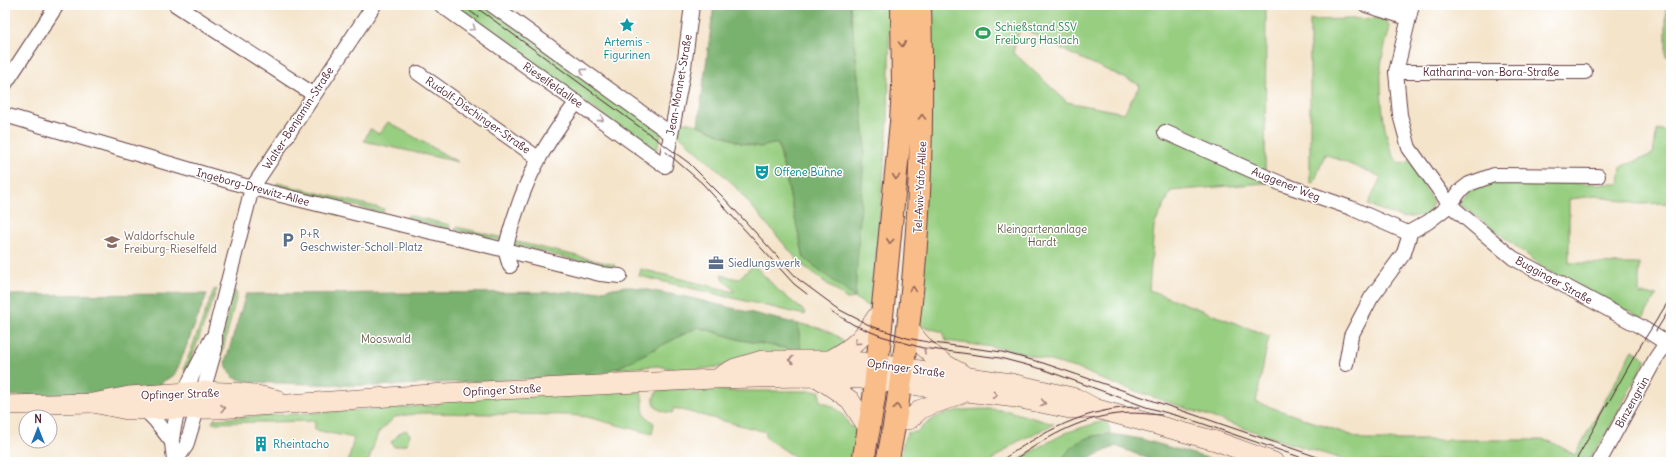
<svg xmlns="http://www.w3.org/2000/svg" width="1676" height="467" font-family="Delius,sans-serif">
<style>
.green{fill:#97ce80;stroke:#707656;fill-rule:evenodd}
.forest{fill:#79b16e;stroke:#62684c}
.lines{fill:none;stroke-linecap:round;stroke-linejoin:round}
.street-casing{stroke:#643d43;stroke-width:16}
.secondary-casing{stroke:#643d43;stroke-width:20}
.primary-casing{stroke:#643d43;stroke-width:24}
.street{stroke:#fff;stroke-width:14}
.secondary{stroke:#fce5d0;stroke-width:19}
.primary{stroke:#f8bd89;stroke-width:22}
.tram{stroke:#4a1f2b;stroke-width:1}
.oneway{stroke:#ae9aa0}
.oneway2{stroke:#986655}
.oneway3{stroke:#a3827e}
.labels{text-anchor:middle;stroke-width:3;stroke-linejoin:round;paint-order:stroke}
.leisure-label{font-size:11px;fill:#27864d;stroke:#fff;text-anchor:start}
.culture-label{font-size:11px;fill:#0d838f;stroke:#fff;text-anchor:start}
.street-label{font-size:11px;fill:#4a1f2b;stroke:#fff}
.park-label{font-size:11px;fill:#655c49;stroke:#fff}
.service-label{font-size:11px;fill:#4e5e75;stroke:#fff;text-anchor:start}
.education-label{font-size:11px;fill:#785e54;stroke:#fff;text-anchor:start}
</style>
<rect width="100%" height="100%" fill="#fff"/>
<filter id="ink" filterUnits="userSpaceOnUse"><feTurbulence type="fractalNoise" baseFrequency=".025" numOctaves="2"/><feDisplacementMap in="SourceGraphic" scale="8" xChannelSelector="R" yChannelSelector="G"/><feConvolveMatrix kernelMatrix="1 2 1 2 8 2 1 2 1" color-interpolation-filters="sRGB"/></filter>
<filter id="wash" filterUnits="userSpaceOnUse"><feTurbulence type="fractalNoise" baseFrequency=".012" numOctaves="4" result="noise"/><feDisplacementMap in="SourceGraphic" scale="16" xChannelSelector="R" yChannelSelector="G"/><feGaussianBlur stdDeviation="0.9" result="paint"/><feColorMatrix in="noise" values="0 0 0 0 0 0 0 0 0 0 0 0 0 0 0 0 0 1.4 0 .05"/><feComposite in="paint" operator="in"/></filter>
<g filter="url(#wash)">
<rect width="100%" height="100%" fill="#f4e4ca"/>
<!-- green -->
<g class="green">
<polygon points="450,5 486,5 662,131 656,153"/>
<polygon points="850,5 890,5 888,121 872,309 855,298 847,299 800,263 732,183 678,134 680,121 698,125 741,143 760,147 778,143 804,258 865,140"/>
<path d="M926 5H1263L1266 9 1265 183 1171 191 1154 226 1149 290 1269 336 1256 402 1365 440H1542L1552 442 1575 455 1633 350 1646 359 1603 440 1586 462H1352L1279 440 1103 380 1082 370 1008 349 946 341 943 332 918 325ZM1021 27 1069 53 1140 85 1124 113 1067 102 1013 52Z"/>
<rect x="1666" y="5" width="5" height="51"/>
<path d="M1384 18 1390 27C1387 40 1382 54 1381 67 1380 89 1383 151 1400 164L1411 161 1433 203 1427 215 1403 218 1368 205 1381 177 1325 154 1314 183 1310 182V20Z"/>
<polygon points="388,122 458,162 364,141 370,129 379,134"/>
<polygon points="1657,129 1671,132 1671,203 1638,204 1596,196 1569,199 1569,263 1639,264 1639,294 1657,295 1643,318 1551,273 1459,203 1467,191 1485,182 1619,184 1621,167 1653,154"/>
<polygon points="277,183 384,209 383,213 276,186"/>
<polygon points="408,215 450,225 449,229 407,219"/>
<polygon points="457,227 503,238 502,241 455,230"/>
<polygon points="513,241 615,265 611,269 515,245 512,244"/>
<path d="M754 265 778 290 805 312V315L639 276 641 269 734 292C732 284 723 283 721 275L738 279Z"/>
<polygon points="217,289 186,373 184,368 214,290"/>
<polygon points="234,290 237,294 219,365 216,370 216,357"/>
<path d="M798 324C820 327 832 331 849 345L837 352 685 371 658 366 615 369 698 327 741 340 800 351Z"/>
<path d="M703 388 728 391H820V401C834 406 844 412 850 427L860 424 857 462H797L792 455 765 437 766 432 674 408 672 413C663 412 653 410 654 398 655 394 656 392 660 390Z"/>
<path d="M640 391C647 403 637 413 654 423L652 434 587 417 570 415 420 413 395 417 378 433 368 462H348L354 438 315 430V421L212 423 214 419 437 405 444 396Z"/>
<path d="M990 409 1008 411 1054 424 1015 443 990 462H899L904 440 907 433 917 432C939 409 960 410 990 409Z"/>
<polygon points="1106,420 1111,434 1092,436 1064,456 1061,462 1017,462 1037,448 1068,432"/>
<polygon points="406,430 410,434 407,444 394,447 391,442 401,432"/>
</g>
<!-- forest -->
<g class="forest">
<polygon points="714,5 850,5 865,140 855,298 804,258 778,143 760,147 741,143 698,125"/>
<polygon points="626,286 686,297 798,324 801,351 741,340 698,327 615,369 596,376 375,386 247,382 233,377 225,363 246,294 590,292"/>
<polygon points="207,294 179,365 174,375 162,382 160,388 102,394 5,396 5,295"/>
<path d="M1111 434 1141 439 1221 462H1156L1116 446 1081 462H1061C1073 440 1087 436 1111 434Z"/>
</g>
</g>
<g filter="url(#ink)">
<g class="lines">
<!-- street casing -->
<g class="street-casing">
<g id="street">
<polyline points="176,5 313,94"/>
<polyline points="441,5 665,166 684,67 692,5"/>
<polyline points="492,5 671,134"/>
<polyline points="1366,5 1408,18"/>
<polyline points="1412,5 1396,72 1400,115 1409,148 1450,205 1513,258 1641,327 1671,346"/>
<polyline points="1396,72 1585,72"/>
<polyline points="418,73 538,158"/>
<polyline points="5,84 57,5"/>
<path d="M577 102C538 152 521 188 505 250L600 274 620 276"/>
<polyline points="5,115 252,188 505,250 510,266"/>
<polyline points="1165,132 1282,184 1351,208 1408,233"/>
<polyline points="1408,233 1428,222 1450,205 1460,191 1469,184 1494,175 1598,176"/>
<polyline points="1346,364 1351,336 1371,298 1404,253 1409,237 1408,233"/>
<polyline points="145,410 155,420 172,442"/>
<path d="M174 462C174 455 172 447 172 441 175 404 195 370 212 338"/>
<polyline points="175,462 186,446 208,374 215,349 215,332 252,188 374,5"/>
<polyline points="1599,462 1656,358 1671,336"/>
</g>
</g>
<!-- secondary casing -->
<g class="secondary-casing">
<g id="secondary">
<path d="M909 328C922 349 939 362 961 373"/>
<path d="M830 360C855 346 862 339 877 316"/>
<polyline points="722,375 735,368 762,360 830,360 863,362 1011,383 1076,398 1097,409 1216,441 1274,462"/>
<polyline points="818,378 850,400 870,431"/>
<polyline points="93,403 127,410 218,409 445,393 713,379 802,377 861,379 1016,398 1070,409 1097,409"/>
<polyline points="5,405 93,403 129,396 203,391 247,393 276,399"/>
<polyline points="909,420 921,409 961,394"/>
</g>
</g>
<!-- primary casing -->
<g class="primary-casing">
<g id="primary">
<polyline points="863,462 874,398 901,122 903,87 902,5"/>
<path d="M887 462C895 428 899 393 904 358 921 240 923 123 920 5"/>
</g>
</g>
<!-- street -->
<use href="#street" class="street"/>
<!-- secondary -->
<use href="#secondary" class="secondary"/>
<!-- primary -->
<use href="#primary" class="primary"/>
<!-- tram -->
<g class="tram">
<polyline points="462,5 478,17"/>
<polyline points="473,5 689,163 723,197 798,279 840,310 871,326 907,338 933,343 1002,352 1043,363 1332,462"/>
<polyline points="666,152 702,183 794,284 807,294"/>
<polyline points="831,311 854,325 881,336 923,348 1000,358 1042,369 1146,407 1189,419 1314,462"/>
<polyline points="1656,331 1671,307"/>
<path d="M999 462C1042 432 1087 407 1140 407"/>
<path d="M1011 462C1042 440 1080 417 1119 414 1133 412 1147 414 1162 415"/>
<polyline points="1575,462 1639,348 1671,297"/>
</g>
</g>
<!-- one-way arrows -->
<defs><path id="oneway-chevron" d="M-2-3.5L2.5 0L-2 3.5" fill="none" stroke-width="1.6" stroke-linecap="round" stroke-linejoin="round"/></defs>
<g class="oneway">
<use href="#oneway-chevron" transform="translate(473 28) rotate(35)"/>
<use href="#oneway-chevron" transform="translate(583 71) rotate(-144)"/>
<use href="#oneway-chevron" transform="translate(601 119) rotate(36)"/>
</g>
<g class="oneway2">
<use href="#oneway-chevron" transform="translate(902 44) rotate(89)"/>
<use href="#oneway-chevron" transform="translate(922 117) rotate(-90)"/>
<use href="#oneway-chevron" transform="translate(896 177) rotate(95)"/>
<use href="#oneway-chevron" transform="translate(890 241) rotate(96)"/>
<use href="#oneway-chevron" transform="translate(913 289) rotate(-84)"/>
<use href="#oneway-chevron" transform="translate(897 407) rotate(-81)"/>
</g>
<g class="oneway3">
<use href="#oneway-chevron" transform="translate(857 342) rotate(137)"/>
<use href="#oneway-chevron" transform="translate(926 350) rotate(-137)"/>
<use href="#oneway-chevron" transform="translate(791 360) rotate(180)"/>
<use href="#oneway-chevron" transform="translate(995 395) rotate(7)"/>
<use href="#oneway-chevron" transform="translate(1043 403) rotate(11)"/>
<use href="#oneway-chevron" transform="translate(223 408) rotate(-3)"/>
</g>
</g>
<!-- icons -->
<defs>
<g id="sight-bare" transform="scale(1.2)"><path d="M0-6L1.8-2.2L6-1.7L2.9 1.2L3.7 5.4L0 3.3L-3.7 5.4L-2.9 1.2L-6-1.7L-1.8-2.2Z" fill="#0f9aa8" stroke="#fff" stroke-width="2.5" paint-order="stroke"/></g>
<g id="stadium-bare" transform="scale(1.2)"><path d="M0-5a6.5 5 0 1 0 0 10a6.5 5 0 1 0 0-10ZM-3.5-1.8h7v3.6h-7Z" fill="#2e9e5b" stroke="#fff" stroke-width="2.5" paint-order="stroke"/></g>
<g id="theatre-bare" transform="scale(1.2)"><path d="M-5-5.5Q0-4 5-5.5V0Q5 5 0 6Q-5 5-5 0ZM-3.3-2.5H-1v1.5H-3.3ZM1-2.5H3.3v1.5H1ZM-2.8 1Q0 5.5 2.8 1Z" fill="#0f9aa8" stroke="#fff" stroke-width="2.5" paint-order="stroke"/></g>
<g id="parking-bare" transform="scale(1.2)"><path d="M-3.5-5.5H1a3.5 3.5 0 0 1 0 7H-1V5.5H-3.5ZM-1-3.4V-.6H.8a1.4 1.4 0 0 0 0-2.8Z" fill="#5c6f8a" stroke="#fff" stroke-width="2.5" paint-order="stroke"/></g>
<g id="school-bare" transform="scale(1.2)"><path d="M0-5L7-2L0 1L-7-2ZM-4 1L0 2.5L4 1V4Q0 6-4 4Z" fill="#8d6e63" stroke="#fff" stroke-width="2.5" paint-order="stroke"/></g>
<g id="office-bare" transform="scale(1.2)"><path d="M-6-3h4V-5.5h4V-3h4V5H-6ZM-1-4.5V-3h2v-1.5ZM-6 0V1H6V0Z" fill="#5c6f8a" stroke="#fff" stroke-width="2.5" paint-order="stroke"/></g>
<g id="building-bare" transform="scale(1.2)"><path d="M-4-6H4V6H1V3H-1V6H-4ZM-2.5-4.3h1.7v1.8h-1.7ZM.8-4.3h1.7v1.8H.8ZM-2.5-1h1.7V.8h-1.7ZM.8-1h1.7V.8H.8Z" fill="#0f9aa8" stroke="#fff" stroke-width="2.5" paint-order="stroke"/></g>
</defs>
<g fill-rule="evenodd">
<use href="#sight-bare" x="627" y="25"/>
<use href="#stadium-bare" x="983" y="33"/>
<use href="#theatre-bare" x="762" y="172"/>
<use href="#parking-bare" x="288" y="240"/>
<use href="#school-bare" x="112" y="242"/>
<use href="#office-bare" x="716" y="263"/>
<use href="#building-bare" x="261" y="444"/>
</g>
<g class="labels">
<!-- leisure labels -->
<g class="leisure-label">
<text x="995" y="31">Schießstand SSV<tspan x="995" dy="13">Freiburg Haslach</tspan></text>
</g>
<!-- culture labels -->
<g class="culture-label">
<text x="627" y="46" text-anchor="middle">Artemis -<tspan x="627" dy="13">Figurinen</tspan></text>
<text x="774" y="176">Offene Bühne</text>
<text x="273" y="448">Rheintacho</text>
</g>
<!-- street labels -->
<g class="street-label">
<text x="1491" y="76">Katharina-von-Bora-Straße</text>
<text transform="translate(553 85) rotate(35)" y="4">Rieselfeldallee</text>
<text transform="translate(679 85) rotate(-80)" y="4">Jean-Monnet-Straße</text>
<text transform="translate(478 115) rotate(35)" y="4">Rudolf-Dischinger-Straße</text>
<text transform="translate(298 118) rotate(-57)" y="4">Walter-Benjamin-Straße</text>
<text transform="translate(1286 184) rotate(22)" y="4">Auggener Weg</text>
<text transform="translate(253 187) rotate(15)" y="4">Ingeborg-Drewitz-Allee</text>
<text transform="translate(920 187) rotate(-87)" y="4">Tel-Aviv-Yafo-Allee</text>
<text transform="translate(1554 280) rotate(29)" y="4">Bugginger Straße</text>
<text transform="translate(906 368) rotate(8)" y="4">Opfinger Straße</text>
<text transform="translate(502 390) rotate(-3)" y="4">Opfinger Straße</text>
<text transform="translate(180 394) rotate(-2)" y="4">Opfinger Straße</text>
<text transform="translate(1632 402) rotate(-61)" y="4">Binzengrün</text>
</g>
<!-- park labels -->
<g class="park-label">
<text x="1042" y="233">Kleingartenanlage<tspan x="1042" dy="13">Hardt</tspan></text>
<text x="386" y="343">Mooswald</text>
</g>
<!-- service labels -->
<g class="service-label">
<text x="300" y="238">P+R<tspan x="300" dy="13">Geschwister-Scholl-Platz</tspan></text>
<text x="728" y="267">Siedlungswerk</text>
</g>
<!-- education labels -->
<g class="education-label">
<text x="124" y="240">Waldorfschule<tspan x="124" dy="13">Freiburg-Rieselfeld</tspan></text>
</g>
</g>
<!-- margin -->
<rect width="1676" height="467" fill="none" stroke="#fff" stroke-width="20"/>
<!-- north arrow -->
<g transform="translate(38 429)"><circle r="19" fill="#ffffff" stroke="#b7a5aa"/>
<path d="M0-3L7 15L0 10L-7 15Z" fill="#1f6fb2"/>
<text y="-6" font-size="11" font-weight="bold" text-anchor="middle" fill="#4a1f2b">N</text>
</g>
</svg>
